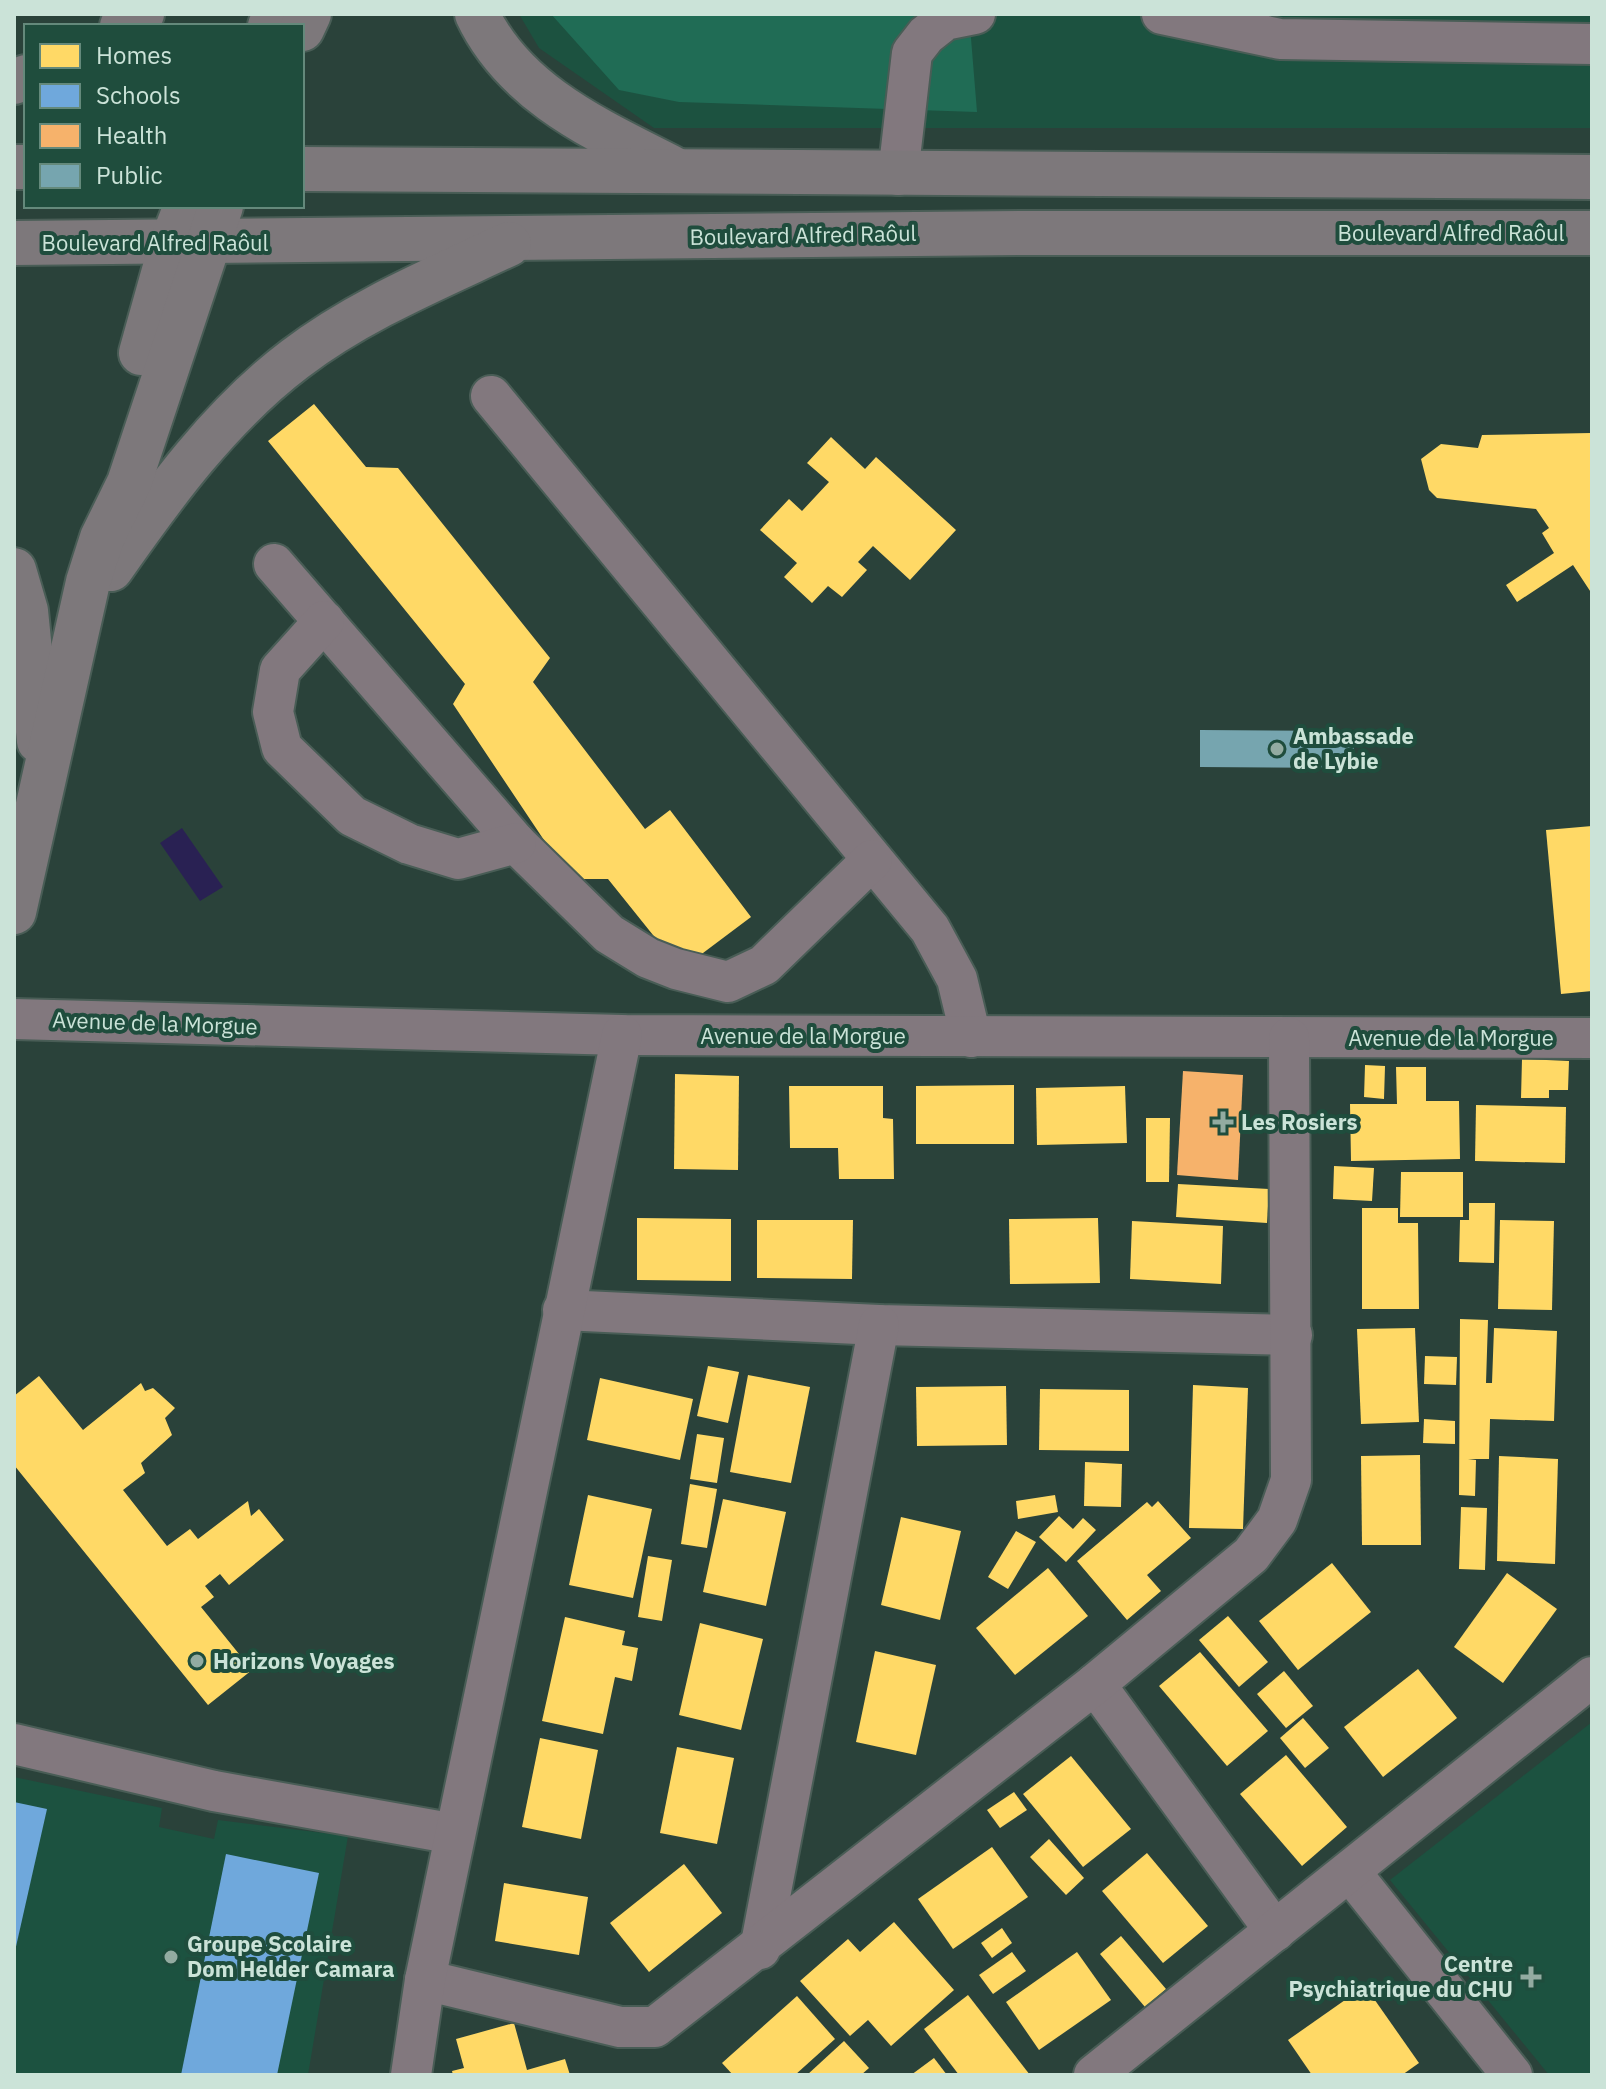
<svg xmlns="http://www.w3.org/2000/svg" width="1606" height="2089" font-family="'IBM Plex Sans',sans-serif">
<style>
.built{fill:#1c5240}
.green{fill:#206c55}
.water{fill:#292153}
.homes{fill:#ffd966}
.schools{fill:#6fa8dc}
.health{fill:#f6b26b}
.public{fill:#76a5af}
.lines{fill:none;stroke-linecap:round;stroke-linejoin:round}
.minor-casing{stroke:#495d56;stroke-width:44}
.major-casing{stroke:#495d56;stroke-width:48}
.minor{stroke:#82787e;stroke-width:40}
.major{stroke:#7d787b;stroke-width:44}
.poi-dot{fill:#93aba1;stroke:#1f4d3d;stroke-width:3}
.labels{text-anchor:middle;stroke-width:8;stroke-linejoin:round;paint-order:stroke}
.street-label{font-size:22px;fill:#cbe3d8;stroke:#1f4d3d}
.poi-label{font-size:22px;font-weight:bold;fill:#cbe3d8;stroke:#1f4d3d;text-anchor:start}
</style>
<rect width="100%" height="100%" fill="#2a423a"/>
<!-- built -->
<g class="built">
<polygon points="519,14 1592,14 1592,128 654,128 539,48"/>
<polygon points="1592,1722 1592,2075 1549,2075 1390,1880"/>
<polygon points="14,1777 162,1808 159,1827 214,1839 218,1820 348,1836 308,2075 14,2075"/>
</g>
<!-- green -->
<polygon class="green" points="551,14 969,14 977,112 679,102 619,90"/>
<!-- water -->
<polygon class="water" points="182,828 223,887 200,901 160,843"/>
<!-- homes -->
<g class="homes">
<polygon points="314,404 366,467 398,468 550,658 533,682 645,829 670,810 751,917 699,956 665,950 608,879 570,879 453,704 465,684 268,441"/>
<polygon points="1591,433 1592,594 1573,565 1517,602 1506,585 1554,553 1542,533 1549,528 1536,509 1437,498 1429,490 1421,459 1441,444 1478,448 1482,435"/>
<polygon points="831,437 865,469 876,457 956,530 910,580 873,546 858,562 867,570 842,597 828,586 812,603 784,577 797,563 760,530 789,499 802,511 829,482 807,463"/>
<polygon points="1592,826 1592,991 1561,994 1546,830"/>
<polygon points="1522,1059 1569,1061 1568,1090 1549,1090 1549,1098 1521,1098"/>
<polygon points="1365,1065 1385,1066 1384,1099 1364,1097"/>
<polygon points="1396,1067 1426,1067 1426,1101 1459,1101 1460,1159 1351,1161 1350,1104 1397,1104"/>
<polygon points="675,1074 739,1076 738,1170 674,1169"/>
<polygon points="1014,1085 1014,1144 916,1144 916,1086"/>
<polygon points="789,1086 883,1086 883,1118 893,1119 894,1179 839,1179 838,1148 790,1148"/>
<polygon points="1125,1086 1127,1143 1037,1145 1036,1088"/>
<polygon points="1476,1105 1566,1107 1565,1163 1475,1161"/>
<polygon points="1146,1118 1170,1118 1169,1182 1146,1182"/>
<polygon points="1334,1166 1374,1168 1372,1201 1333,1199"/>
<polygon points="1401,1172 1463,1172 1463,1217 1400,1217"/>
<polygon points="1178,1184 1269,1189 1267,1223 1176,1217"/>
<polygon points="1469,1203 1495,1203 1494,1263 1459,1262 1460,1220 1469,1220"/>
<polygon points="1362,1208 1398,1208 1398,1223 1418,1223 1419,1309 1362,1309"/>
<polygon points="637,1218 731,1219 731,1281 637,1280"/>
<polygon points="1098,1218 1100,1283 1010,1284 1009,1219"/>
<polygon points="757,1220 853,1220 852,1279 757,1278"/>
<polygon points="1500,1220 1554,1221 1552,1310 1498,1309"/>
<polygon points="1132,1221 1223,1226 1221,1284 1130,1279"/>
<polygon points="1460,1319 1488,1320 1486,1383 1492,1383 1494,1328 1557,1331 1554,1421 1490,1419 1489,1459 1468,1459 1476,1460 1475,1496 1459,1495"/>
<polygon points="1415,1328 1419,1422 1361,1424 1357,1329"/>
<polygon points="1425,1356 1457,1357 1456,1385 1424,1384"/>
<polygon points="708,1366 739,1372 728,1423 697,1416"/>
<polygon points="748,1375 810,1387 791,1483 730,1472"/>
<polygon points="39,1376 83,1430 141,1383 145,1391 153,1388 175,1408 165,1418 172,1435 141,1463 145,1473 123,1490 167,1546 190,1529 198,1539 248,1501 251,1516 259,1509 284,1540 229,1585 220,1574 205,1586 214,1597 201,1607 252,1670 208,1705 14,1465 14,1396"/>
<polygon points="600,1378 693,1399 680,1460 587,1440"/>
<polygon points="1193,1385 1248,1388 1243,1529 1189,1528"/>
<polygon points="1006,1386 1007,1445 917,1446 916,1387"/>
<polygon points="1040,1389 1129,1390 1129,1451 1039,1450"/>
<polygon points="1424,1419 1455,1421 1455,1444 1423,1443"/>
<polygon points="697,1434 724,1438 717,1483 690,1479"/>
<polygon points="1420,1455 1421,1545 1362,1545 1361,1456"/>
<polygon points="1499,1456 1558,1459 1555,1564 1497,1561"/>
<polygon points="1085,1462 1122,1464 1121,1507 1084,1506"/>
<polygon points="690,1484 717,1489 707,1548 681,1544"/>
<polygon points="588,1495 652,1509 633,1598 569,1585"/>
<polygon points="1055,1495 1058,1512 1018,1519 1016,1501"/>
<polygon points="723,1499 786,1512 766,1606 703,1592"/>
<polygon points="1158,1501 1191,1538 1147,1575 1161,1591 1127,1620 1077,1561 1147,1502 1152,1507"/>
<polygon points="1461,1507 1487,1508 1485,1570 1459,1569"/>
<polygon points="1059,1516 1073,1529 1083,1518 1096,1530 1066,1562 1039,1537"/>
<polygon points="901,1517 961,1531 940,1620 881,1605"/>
<polygon points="1016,1531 1036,1542 1008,1589 988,1577"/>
<polygon points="648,1556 672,1560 662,1621 638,1617"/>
<polygon points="1332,1563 1371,1612 1298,1670 1259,1621"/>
<polygon points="1048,1568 1088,1616 1015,1675 976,1628"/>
<polygon points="1507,1573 1557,1609 1503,1683 1454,1647"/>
<polygon points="1228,1616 1268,1662 1239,1687 1199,1640"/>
<polygon points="565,1617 625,1631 622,1645 638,1648 632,1681 615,1677 603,1734 542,1721"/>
<polygon points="700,1623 763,1639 741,1730 679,1715"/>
<polygon points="875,1651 936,1665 916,1755 856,1742"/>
<polygon points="1200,1652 1268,1731 1227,1766 1159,1686"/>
<polygon points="1418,1669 1457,1718 1383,1777 1344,1727"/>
<polygon points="1284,1671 1313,1706 1286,1728 1257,1694"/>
<polygon points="1303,1718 1329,1748 1305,1768 1280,1738"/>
<polygon points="540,1738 598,1750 581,1839 522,1827"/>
<polygon points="677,1747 734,1758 717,1844 660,1833"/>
<polygon points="1286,1755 1347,1827 1302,1866 1240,1794"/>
<polygon points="1071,1756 1131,1829 1083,1867 1023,1794"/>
<polygon points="1014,1792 1027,1810 1000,1828 987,1810"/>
<polygon points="1049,1839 1084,1878 1066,1895 1030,1857"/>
<polygon points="992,1847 1028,1897 953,1949 918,1899"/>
<polygon points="1147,1853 1208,1926 1163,1963 1102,1891"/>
<polygon points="684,1864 722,1913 649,1972 610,1923"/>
<polygon points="504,1883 588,1897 579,1955 495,1941"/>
<polygon points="894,1922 954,1990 891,2046 868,2020 850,2036 800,1981 848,1939 860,1952"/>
<polygon points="1002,1928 1012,1943 992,1958 981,1943"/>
<polygon points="1121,1936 1166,1989 1145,2007 1100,1954"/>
<polygon points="1012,1952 1026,1971 993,1994 979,1975"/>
<polygon points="1077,1952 1111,2000 1039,2050 1006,2002"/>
<polygon points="1365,1986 1419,2063 1402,2075 1312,2075 1288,2040"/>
<polygon points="968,1995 1030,2075 959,2075 924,2029"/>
<polygon points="797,1996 835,2039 795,2075 733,2075 722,2063"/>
<polygon points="514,2023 527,2070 565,2059 570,2075 453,2075 452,2071 464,2068 456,2039"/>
<polygon points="844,2041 869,2068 861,2075 807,2075"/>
<polygon points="934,2058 947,2075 911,2075"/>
</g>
<!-- schools -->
<g class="schools">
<polygon points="14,1802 47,1809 15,1951 14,1951"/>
<polygon points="226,1854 319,1873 277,2075 181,2075"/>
</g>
<!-- health -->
<polygon class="health" points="1183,1071 1243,1075 1238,1180 1177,1175"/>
<!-- public -->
<polygon class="public" points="1200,730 1354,731 1354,768 1200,767"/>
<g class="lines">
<!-- minor casing -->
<g class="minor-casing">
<g id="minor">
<polyline points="1162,14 1280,39 1592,44"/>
<polyline points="898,175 912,53 926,35 945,20 975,14"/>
<polyline points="491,396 930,929 957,979 971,1037"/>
<polyline points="274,564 516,843 609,934 648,958 676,969 728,982 764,965 872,860"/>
<polyline points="324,621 280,670 273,712 282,748 352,816 409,844 458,859 516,843"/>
<polyline points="14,1019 622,1035 1592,1038"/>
<polyline points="563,1310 879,1325 1292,1335"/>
<polyline points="1095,1684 1275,1931"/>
<polyline points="14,1744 214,1791 455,1834"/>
<polyline points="1351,1873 1512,2075"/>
<polyline points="760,1949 879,1325"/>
<polyline points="425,1980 620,2027 655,2027 1095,1684 1251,1555 1277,1520 1291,1480 1289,1038"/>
<polyline points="411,2075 425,1980 622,1035"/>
<polyline points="1094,2075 1592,1677"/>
</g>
</g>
<!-- major casing -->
<g class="major-casing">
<g id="major">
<path d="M477 14C515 95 600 131 674 169"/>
<polyline points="122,26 142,14"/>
<polyline points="270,26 275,14"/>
<polyline points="302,29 309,14"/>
<polyline points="14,82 26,77"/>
<polyline points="14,167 26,167"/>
<polyline points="302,169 1592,177"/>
<polyline points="14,243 1020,233 1592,233"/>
<polyline points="141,353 172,242 186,206"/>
<path d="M111 569C164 493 221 415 295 359 359 310 437 278 509 244"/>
<polyline points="14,570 26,611 39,741"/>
<polyline points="14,912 88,582 102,538 129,483 221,206"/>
</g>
</g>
<!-- minor -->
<use href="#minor" class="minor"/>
<!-- major -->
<use href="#major" class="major"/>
</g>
<!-- markers -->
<g class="poi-dot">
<circle cx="1277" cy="749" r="8"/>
<path d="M1219 1110h8v8h8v8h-8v8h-8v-8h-8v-8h8z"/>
<circle cx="197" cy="1661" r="8"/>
<circle cx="171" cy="1957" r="8"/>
<path d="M1527 1965h8v8h8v8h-8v8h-8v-8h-8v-8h8z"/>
</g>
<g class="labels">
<!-- street labels -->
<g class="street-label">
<text x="1451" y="241">Boulevard Alfred Raôul</text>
<text transform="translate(803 235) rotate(-1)" y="8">Boulevard Alfred Raôul</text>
<text x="155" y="251">Boulevard Alfred Raôul</text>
<text transform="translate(155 1023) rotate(2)" y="8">Avenue de la Morgue</text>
<text x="803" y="1044">Avenue de la Morgue</text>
<text x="1451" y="1046">Avenue de la Morgue</text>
</g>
<!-- poi labels -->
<g class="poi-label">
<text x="1293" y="744">Ambassade<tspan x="1293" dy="25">de Lybie</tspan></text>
<text x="1241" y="1130">Les Rosiers</text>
<text x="213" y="1669">Horizons Voyages</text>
<text x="187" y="1952">Groupe Scolaire<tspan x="187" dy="25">Dom Helder Camara</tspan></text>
<text x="1513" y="1972" text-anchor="end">Centre<tspan x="1513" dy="25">Psychiatrique du CHU</tspan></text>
</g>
</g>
<!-- border -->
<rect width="1606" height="2089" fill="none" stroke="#cbe3d8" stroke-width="32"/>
<!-- legend -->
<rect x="24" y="24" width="280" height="184" fill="#1f4d3d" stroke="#64897b" stroke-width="2"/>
<rect x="40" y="44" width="40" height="24" fill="#ffd966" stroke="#64897b" stroke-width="2"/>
<text x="96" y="64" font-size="24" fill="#cbe3d8">Homes</text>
<rect x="40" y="84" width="40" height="24" fill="#6fa8dc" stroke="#64897b" stroke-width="2"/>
<text x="96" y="104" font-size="24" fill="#cbe3d8">Schools</text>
<rect x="40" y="124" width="40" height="24" fill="#f6b26b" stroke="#64897b" stroke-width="2"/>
<text x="96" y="144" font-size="24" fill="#cbe3d8">Health</text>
<rect x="40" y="164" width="40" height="24" fill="#76a5af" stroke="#64897b" stroke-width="2"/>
<text x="96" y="184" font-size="24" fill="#cbe3d8">Public</text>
</svg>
